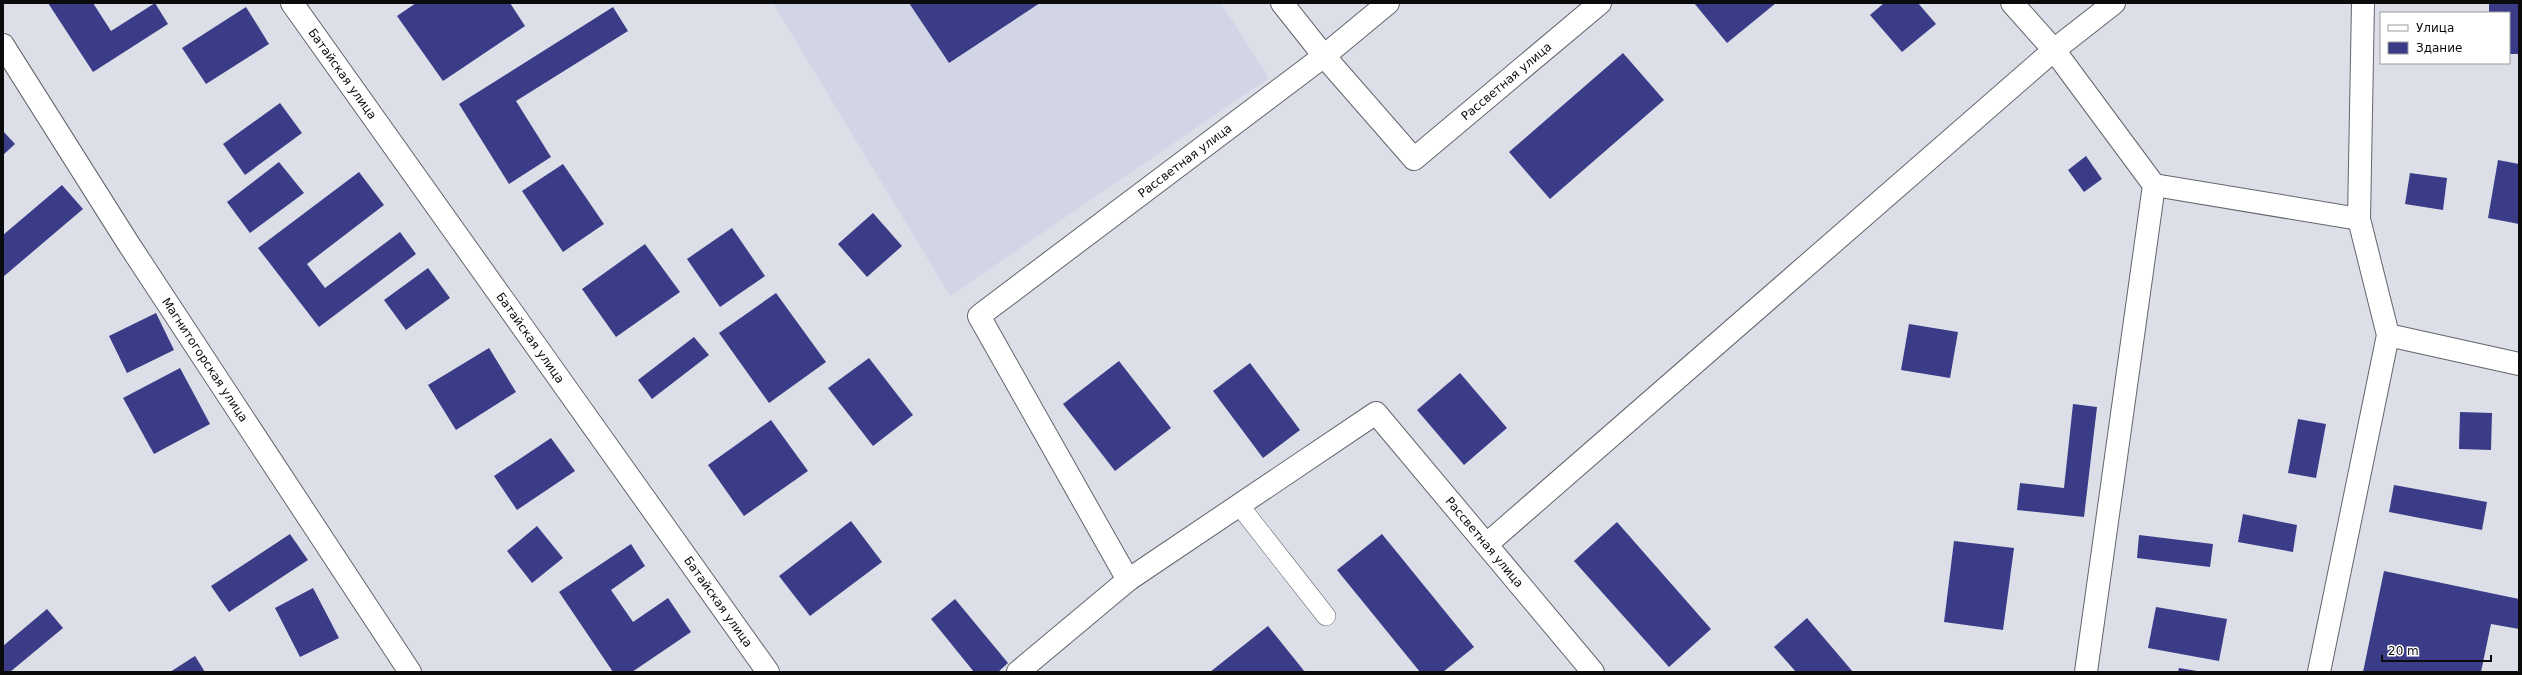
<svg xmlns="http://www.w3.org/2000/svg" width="2522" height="675" font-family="'DejaVu Sans',sans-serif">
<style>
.built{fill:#d2d5e5}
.building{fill:#3a3c88}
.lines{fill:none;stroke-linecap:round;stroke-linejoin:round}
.service-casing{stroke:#63656c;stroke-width:20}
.minor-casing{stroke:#63656c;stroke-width:24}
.service{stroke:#fff;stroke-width:19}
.minor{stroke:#fff;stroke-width:22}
.labels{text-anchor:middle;stroke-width:4;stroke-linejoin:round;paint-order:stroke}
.street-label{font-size:12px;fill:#0b0b0e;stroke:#fff}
</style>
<rect width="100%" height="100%" fill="#dddfe8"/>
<!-- built -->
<polygon class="built" points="773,3 1221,3 1269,78 950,296"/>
<!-- building -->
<g class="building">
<polygon points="48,3 93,3 111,31 155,3 168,24 93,72"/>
<polygon points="416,3 510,3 525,26 443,81 397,16"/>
<polygon points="909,3 1040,3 949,63"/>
<polygon points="1694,3 1776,3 1727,43"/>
<polygon points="1884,3 1918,3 1936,24 1902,52 1870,15"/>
<polygon points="2489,3 2519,3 2519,54 2509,54 2509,13 2489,13"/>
<polygon points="246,7 269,44 206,84 182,48"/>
<polygon points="613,7 628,31 516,101 551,157 509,184 459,104"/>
<polygon points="1623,53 1664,100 1550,199 1509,152"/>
<polygon points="280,103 302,133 245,175 223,144"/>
<polygon points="3,131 15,144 3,155"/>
<polygon points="2086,156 2102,179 2084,192 2068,170"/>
<polygon points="2498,160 2519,164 2519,224 2488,218"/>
<polygon points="279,162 304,193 250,233 227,202"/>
<polygon points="563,164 604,224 563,252 522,191"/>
<polygon points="359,172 384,205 307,264 325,288 400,232 416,254 319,327 258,248"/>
<polygon points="2410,173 2447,178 2443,210 2405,204"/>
<polygon points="62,185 83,209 3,277 3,235"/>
<polygon points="873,213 902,246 867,277 838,244"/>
<polygon points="732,228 765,276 720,307 687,259"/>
<polygon points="645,244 680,292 616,337 582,289"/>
<polygon points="428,268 450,298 406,330 384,300"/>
<polygon points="776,293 826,362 769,403 719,333"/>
<polygon points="156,313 174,350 127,373 109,336"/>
<polygon points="1909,324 1958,332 1950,378 1901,370"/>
<polygon points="694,337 709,355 652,399 638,380"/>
<polygon points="489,348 516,392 456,430 428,385"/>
<polygon points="869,358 913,415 873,446 828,388"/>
<polygon points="1119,361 1171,428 1115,471 1063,404"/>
<polygon points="1250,363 1300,430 1263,458 1213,391"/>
<polygon points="180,368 210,424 154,454 123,398"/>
<polygon points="1460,373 1507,428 1464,465 1417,410"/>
<polygon points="2073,404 2097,407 2084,517 2017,510 2020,483 2064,488"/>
<polygon points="2460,412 2492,413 2491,450 2459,449"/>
<polygon points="2298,419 2326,424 2316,478 2288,473"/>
<polygon points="771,420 808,471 744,516 708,465"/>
<polygon points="551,438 575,471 517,510 494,476"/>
<polygon points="2394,485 2487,502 2482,530 2389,512"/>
<polygon points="2243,514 2297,525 2293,552 2238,542"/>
<polygon points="851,521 882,562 810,616 779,576"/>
<polygon points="1617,522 1711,629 1669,667 1574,561"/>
<polygon points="537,526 563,558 532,583 507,551"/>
<polygon points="290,534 308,560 229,612 211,586"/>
<polygon points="1382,534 1474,647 1443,672 1420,672 1337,570"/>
<polygon points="2139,535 2213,544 2210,567 2137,558"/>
<polygon points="1954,541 2014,548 2003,630 1944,622"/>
<polygon points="631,544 645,566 611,590 633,622 668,598 691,632 632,672 613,672 559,592"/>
<polygon points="2384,571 2519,599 2519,629 2491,624 2481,672 2363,672"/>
<polygon points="313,588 339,638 300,657 275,608"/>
<polygon points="955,599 1008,663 998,672 974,672 931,619"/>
<polygon points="2156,607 2227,619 2219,661 2148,648"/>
<polygon points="47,609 63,628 10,672 3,672 3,646"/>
<polygon points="1807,618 1853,672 1796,672 1774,647"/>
<polygon points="1268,626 1305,672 1210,672"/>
<polygon points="195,656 205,672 170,672"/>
<polygon points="2179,668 2197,671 2197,672 2178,672"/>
</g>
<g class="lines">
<!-- service casing -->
<g class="service-casing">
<polyline id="service" points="1239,505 1326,616"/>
</g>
<!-- minor casing -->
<g class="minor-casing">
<g id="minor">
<path id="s1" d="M292 3 768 672"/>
<path id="s2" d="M1282 3 1324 56 1414 159 1600 3"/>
<polyline points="2012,3 2054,50 2154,185 2359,219"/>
<path id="s3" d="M3 45 128 243 410 672"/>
<polyline points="2388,335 2519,364"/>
<polyline points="1487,544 2054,50 2114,3"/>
<path id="s4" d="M1128 580 979 316 1324 56 1388 3"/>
<path id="s5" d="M1018 672 1128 580 1376 413 1593 672"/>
<polyline points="2086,672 2154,185"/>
<polyline points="2319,672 2388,335 2359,219 2363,3"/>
</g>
</g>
<!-- service -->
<use href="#service" class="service"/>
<!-- minor -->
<use href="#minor" class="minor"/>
</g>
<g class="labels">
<!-- street labels -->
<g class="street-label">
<text dy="4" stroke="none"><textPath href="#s1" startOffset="87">Батайская улица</textPath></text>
<text dy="4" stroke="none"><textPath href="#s2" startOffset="325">Рассветная улица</textPath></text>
<text dy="4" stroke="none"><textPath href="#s4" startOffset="561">Рассветная улица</textPath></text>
<text dy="4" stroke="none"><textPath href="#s1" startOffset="411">Батайская улица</textPath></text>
<text dy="4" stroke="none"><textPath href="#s3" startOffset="374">Магнитогорская улица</textPath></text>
<text dy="4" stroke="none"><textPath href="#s5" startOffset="611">Рассветная улица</textPath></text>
<text dy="4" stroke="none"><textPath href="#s1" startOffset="735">Батайская улица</textPath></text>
</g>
</g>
<!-- border -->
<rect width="2522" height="675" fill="none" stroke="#0b0b0e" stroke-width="8"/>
<!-- legend -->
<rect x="2380" y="12" width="130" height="52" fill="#ffffff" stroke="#9d9d9f"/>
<rect x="2388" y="25" width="20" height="6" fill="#ffffff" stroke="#9d9d9f"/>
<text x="2416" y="32" font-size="12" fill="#0b0b0e">Улица</text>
<rect x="2388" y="42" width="20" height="12" fill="#3a3c88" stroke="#9d9d9f"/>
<text x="2416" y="52" font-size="12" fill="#0b0b0e">Здание</text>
<!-- scale -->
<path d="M2382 655v6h109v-6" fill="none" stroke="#0b0b0e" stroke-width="2"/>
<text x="2388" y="655" font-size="12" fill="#0b0b0e" stroke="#ffffff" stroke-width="3" paint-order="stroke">20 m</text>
</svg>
